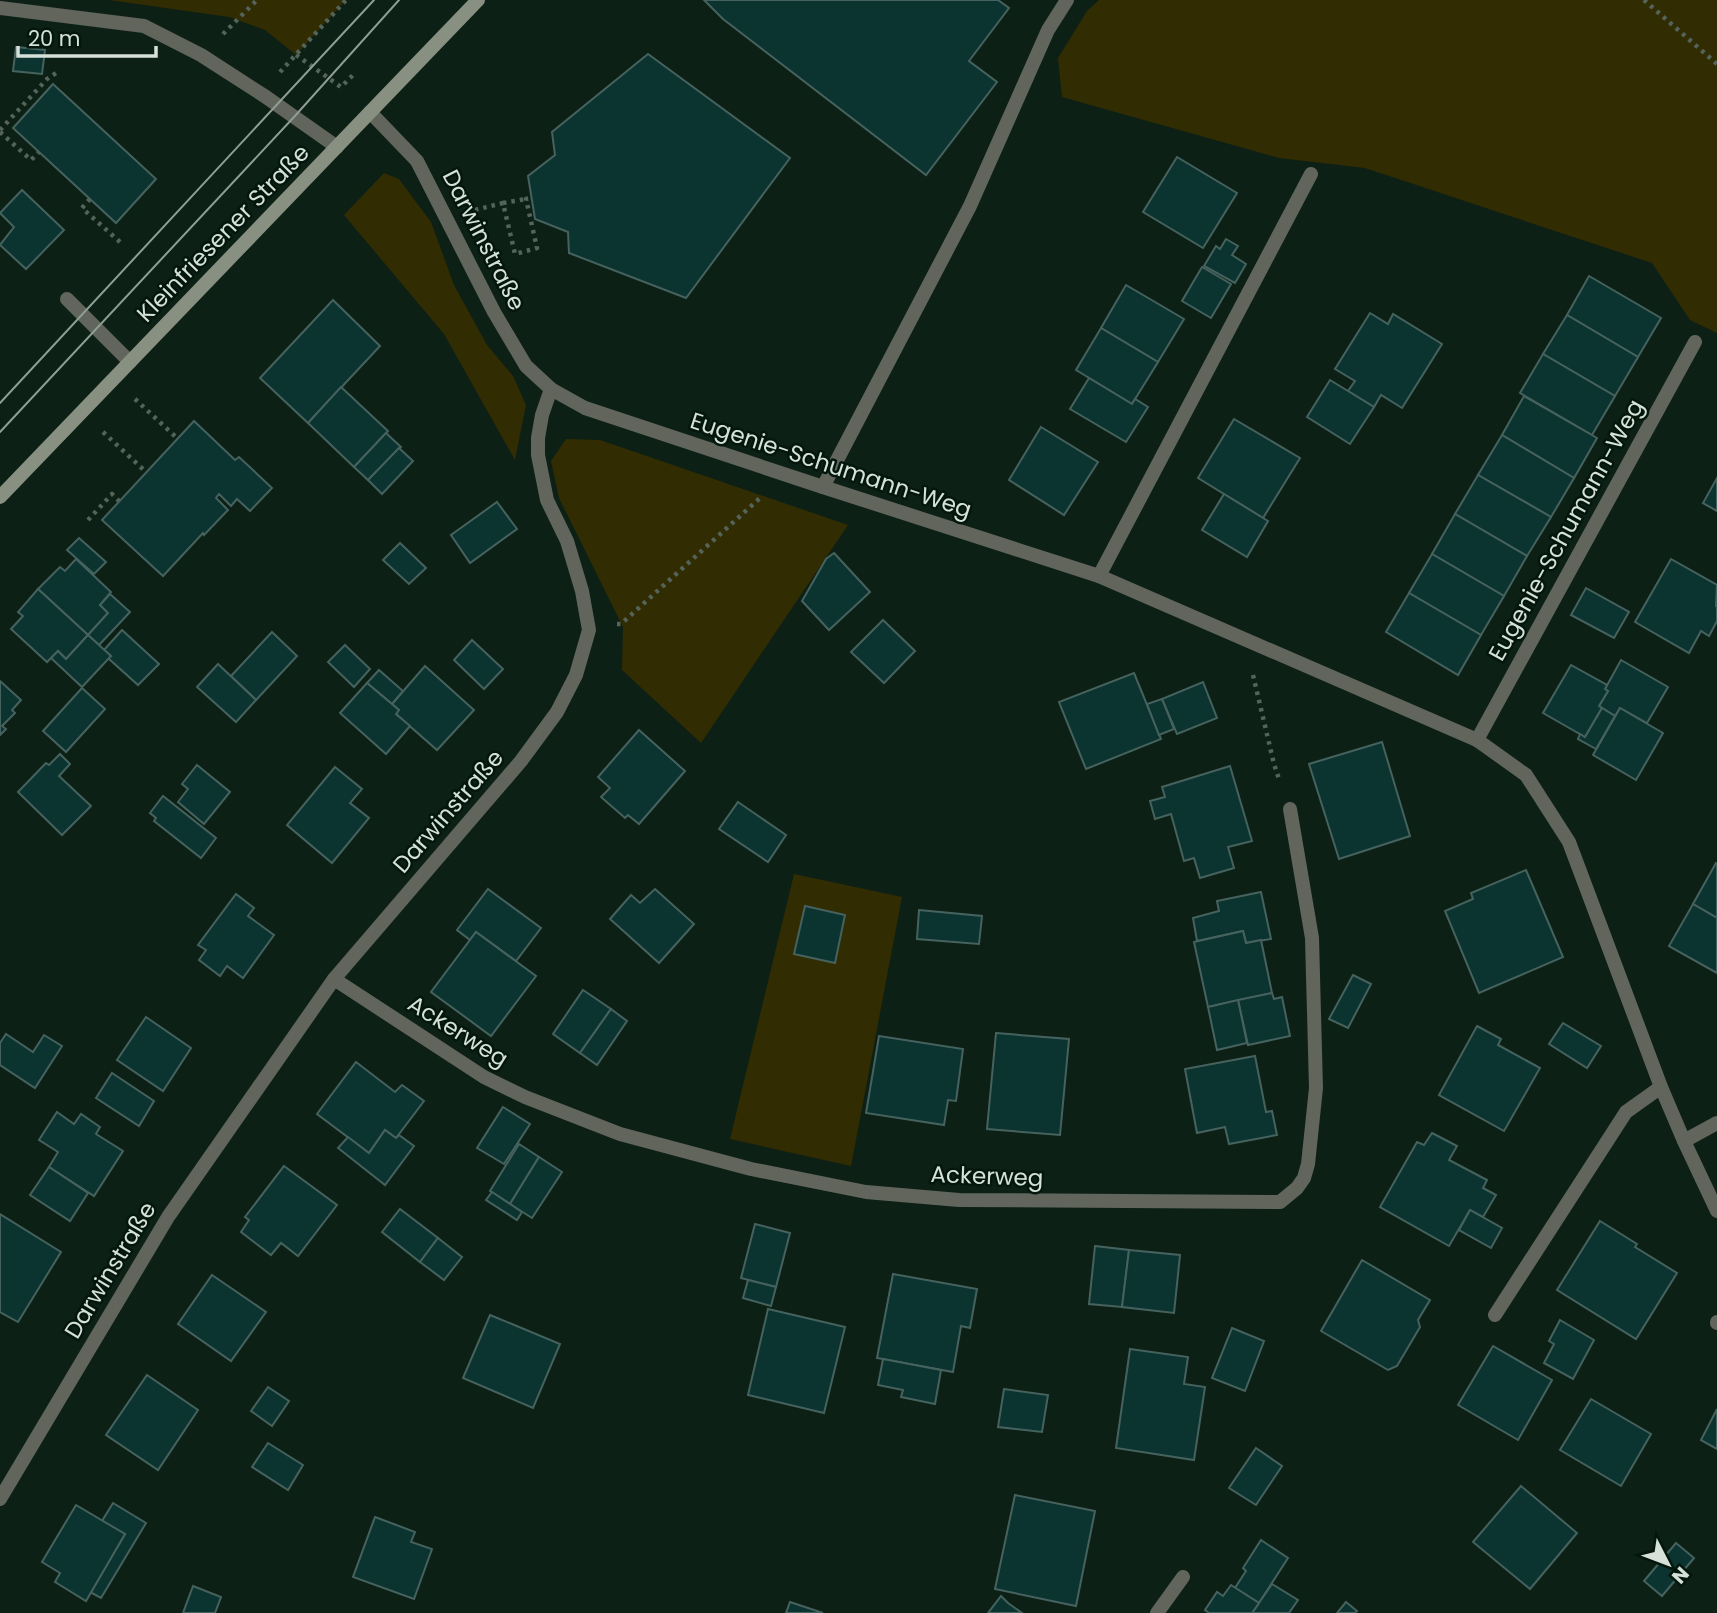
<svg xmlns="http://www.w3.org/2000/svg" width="1717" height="1613" font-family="Poppins,sans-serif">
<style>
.green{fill:#322c03}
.building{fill:#0b332f;stroke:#46625e;stroke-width:2}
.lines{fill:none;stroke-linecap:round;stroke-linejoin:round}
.path{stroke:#54645a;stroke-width:4.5;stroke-dasharray:3.5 5;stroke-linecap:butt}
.lane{stroke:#61655c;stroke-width:14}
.street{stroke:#61655c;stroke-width:14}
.secondary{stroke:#889081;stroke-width:14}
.tram{stroke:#8f9e95;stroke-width:2}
.labels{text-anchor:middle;stroke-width:5;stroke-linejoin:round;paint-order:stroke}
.street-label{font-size:23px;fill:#d5e1d9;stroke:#04170d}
</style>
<rect width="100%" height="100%" fill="#0d2015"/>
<!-- green -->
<g class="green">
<polygon points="109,0 346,0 296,55 265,30 229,17"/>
<polygon points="1099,0 1717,0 1717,333 1690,320 1652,263 1365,168 1279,158 1062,97 1058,58 1087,11"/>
<polygon points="384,173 399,179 431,222 454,285 487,345 513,376 526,405 515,460 444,334 344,215"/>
<polygon points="566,439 600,440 848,525 701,743 622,670 623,627 559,498 551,461"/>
<polygon points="794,874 902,897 851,1166 730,1139"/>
</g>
<!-- building -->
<g class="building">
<polygon points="704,0 998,0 1009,8 969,61 997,82 926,175 723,19"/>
<polygon points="16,47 45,50 42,74 13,71"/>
<polygon points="648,54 790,158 686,298 569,253 568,232 535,219 528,176 555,155 552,132"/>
<polygon points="53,84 156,179 116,223 13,128"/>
<polygon points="1177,157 1237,193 1203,248 1143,212"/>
<polygon points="22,190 64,230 26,269 0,245 14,227 0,213"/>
<polygon points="1226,239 1238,246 1232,255 1246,264 1235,283 1204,266 1216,246 1220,249"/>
<polygon points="1202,267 1231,284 1211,318 1182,301"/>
<polygon points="1589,276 1661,318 1638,357 1567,315"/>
<polygon points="1126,285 1184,319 1158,362 1101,328"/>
<polygon points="333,300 380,346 308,423 260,378"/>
<polygon points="1370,313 1388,324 1393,314 1442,344 1402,408 1381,395 1374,407 1348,391 1355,381 1335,369"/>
<polygon points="1567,315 1638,357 1615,396 1543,354"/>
<polygon points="1101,328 1158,362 1132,404 1076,370"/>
<polygon points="1543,354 1615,396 1592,435 1520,393"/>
<polygon points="1089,378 1132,404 1135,399 1148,407 1126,442 1070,409"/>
<polygon points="1330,380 1374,407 1350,444 1307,417"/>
<polygon points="341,387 388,431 354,467 308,423"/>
<polygon points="1524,396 1597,438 1574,478 1502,435"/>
<polygon points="1234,419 1300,458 1263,518 1198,478"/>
<polygon points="194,421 235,460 239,457 272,488 250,511 237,499 231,506 219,494 216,498 228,510 204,535 203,533 163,576 102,520"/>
<polygon points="1041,427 1098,462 1064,515 1009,480"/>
<polygon points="386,433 401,447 368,480 354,467"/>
<polygon points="1502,435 1574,478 1551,517 1478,475"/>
<polygon points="399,448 413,461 382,494 368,480"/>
<polygon points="1478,475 1551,517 1527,556 1455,514"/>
<polygon points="1717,478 1717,511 1703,503"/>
<polygon points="1224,494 1268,521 1247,557 1202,530"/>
<polygon points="497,502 517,529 470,563 451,535"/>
<polygon points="1455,514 1527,556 1504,596 1432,554"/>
<polygon points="79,538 106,562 94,574 67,550"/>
<polygon points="400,543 426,568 409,584 383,560"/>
<polygon points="834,553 870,592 829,630 802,601 826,559"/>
<polygon points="1432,554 1504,596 1481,635 1409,593"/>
<polygon points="76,559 111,592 100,605 108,613 88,635 38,589 60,567 65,571"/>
<polygon points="1671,559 1717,585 1716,606 1717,606 1717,621 1709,636 1701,631 1689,653 1635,622"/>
<polygon points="1586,588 1629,612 1614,638 1571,615"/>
<polygon points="38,589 88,635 66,659 58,651 47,662 11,629 23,616 18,612"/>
<polygon points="1409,593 1481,635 1458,675 1386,632"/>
<polygon points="110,594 130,612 99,645 88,635 108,613 100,605"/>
<polygon points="883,620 915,651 884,683 851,652"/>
<polygon points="122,630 159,664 138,685 108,658 111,656 104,650"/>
<polygon points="272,632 297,656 256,700 231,676"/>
<polygon points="88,635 111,656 82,687 51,658 58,651 66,659"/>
<polygon points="472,640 503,669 484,689 454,660"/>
<polygon points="345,645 370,669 354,687 328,662"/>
<polygon points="1621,660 1668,687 1647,723 1620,708 1615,716 1599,706 1608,691 1605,689"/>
<polygon points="218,664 256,700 236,722 197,687"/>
<polygon points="1571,665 1607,685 1605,689 1608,691 1599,706 1602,708 1585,737 1543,713"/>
<polygon points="425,666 474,710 437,750 396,714 399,710 392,704"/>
<polygon points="379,670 403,691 392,704 367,683"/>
<polygon points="1134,673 1161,739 1086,769 1059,702"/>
<polygon points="0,681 21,700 12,710 15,713 2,726 6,729 0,735"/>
<polygon points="1203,682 1217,718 1177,734 1162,699"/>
<polygon points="367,683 399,710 396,714 410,726 386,754 340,713"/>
<polygon points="82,688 105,709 66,752 43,731"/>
<polygon points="1162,699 1174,729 1159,735 1147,704"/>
<polygon points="1602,708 1615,716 1596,749 1578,739 1580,734 1585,737"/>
<polygon points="1620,708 1663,733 1636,780 1593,755"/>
<polygon points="639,730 685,771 639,824 628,815 625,818 601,797 610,788 598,777"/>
<polygon points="1382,742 1410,836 1339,859 1309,764"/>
<polygon points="60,754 70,764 59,776 91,806 62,835 18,792 46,763 49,765"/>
<polygon points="197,765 230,792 204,824 178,802 188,789 182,784"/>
<polygon points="1230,766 1252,841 1228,847 1234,868 1200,878 1194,858 1184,861 1171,814 1155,819 1150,801 1165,797 1162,787"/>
<polygon points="335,767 362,789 350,803 369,818 332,863 287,825"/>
<polygon points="163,796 216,838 201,858 154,821 156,818 150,813"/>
<polygon points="738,802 786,835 768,862 719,829"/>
<polygon points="1716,863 1717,863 1717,918 1693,904"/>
<polygon points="1526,870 1563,957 1479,993 1445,911 1473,899 1471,893"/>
<polygon points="488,889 541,928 516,961 476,932 470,940 457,930"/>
<polygon points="655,889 694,924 659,963 610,919 631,895 640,903"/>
<polygon points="1261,892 1271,939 1246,943 1243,931 1197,941 1193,918 1219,911 1217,901"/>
<polygon points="236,894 254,908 248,916 274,935 243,978 227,966 220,976 199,960 206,950 198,945"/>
<polygon points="1693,904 1717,918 1717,973 1669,946"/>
<polygon points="805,906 845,915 835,963 794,954"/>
<polygon points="919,910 982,916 979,944 917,939"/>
<polygon points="1243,931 1246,943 1261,940 1272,993 1208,1007 1194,942"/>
<polygon points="476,932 536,976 491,1036 431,992"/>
<polygon points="1353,975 1371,984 1348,1028 1329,1019"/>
<polygon points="583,990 611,1009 580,1053 553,1034"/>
<polygon points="1272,993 1274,999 1282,997 1290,1036 1248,1045 1238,1000"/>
<polygon points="1238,1000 1247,1043 1217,1050 1208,1007"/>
<polygon points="611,1009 627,1021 597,1065 580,1053"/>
<polygon points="146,1017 191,1048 163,1091 117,1060"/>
<polygon points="1563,1023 1601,1046 1587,1068 1549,1044"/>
<polygon points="1477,1026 1501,1039 1498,1045 1540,1068 1504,1131 1439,1095"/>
<polygon points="996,1033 1069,1039 1060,1135 987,1129"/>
<polygon points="6,1034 33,1052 44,1035 62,1046 35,1088 0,1065 0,1043"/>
<polygon points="879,1036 963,1049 956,1101 948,1100 944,1125 866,1113"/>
<polygon points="1255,1056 1266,1112 1272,1111 1277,1135 1229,1144 1225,1127 1197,1133 1185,1069"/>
<polygon points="356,1062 395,1092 402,1085 424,1101 396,1138 385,1130 369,1153 317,1114"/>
<polygon points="112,1073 154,1101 139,1126 96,1098"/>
<polygon points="503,1107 530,1124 504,1164 477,1148"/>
<polygon points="57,1112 74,1124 81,1114 100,1127 96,1134 123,1151 94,1196 49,1167 58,1152 39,1140"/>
<polygon points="385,1130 396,1138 399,1135 414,1146 385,1185 338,1148 348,1137 369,1153"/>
<polygon points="1432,1133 1457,1146 1449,1160 1487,1180 1483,1188 1496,1195 1483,1217 1470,1210 1449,1246 1380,1207 1417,1142 1424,1145"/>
<polygon points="519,1144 539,1157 510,1204 490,1191"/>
<polygon points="539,1157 562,1172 532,1218 510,1204"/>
<polygon points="284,1166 337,1205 298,1256 281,1243 271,1255 241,1232 249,1220 245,1217"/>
<polygon points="49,1167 88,1193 70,1221 30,1195"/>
<polygon points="492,1192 522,1212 517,1220 486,1200"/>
<polygon points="400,1209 438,1238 420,1262 382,1232"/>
<polygon points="1470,1210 1502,1228 1491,1248 1459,1230"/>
<polygon points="0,1214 61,1252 18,1322 0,1312"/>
<polygon points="1600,1221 1637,1244 1635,1247 1677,1273 1636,1339 1557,1290"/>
<polygon points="755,1224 790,1233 776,1287 741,1278"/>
<polygon points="438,1238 462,1257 444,1280 420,1262"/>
<polygon points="1095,1246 1129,1250 1122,1307 1089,1304"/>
<polygon points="1129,1250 1180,1255 1174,1313 1122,1307"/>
<polygon points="1362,1260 1430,1300 1418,1320 1420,1327 1397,1366 1388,1370 1321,1331"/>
<polygon points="893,1274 977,1289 970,1328 961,1326 953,1372 877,1358"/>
<polygon points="212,1275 266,1312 231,1361 178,1324"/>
<polygon points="748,1280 776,1287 771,1306 743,1298"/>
<polygon points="768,1309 845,1327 824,1413 748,1395"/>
<polygon points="490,1315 560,1344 533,1408 463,1378"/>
<polygon points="1560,1320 1594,1340 1573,1379 1544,1363 1554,1344 1549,1341"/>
<polygon points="1232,1328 1264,1341 1245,1391 1212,1378"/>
<polygon points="1493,1346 1552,1380 1518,1440 1458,1405"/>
<polygon points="1130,1349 1188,1357 1184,1384 1205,1387 1194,1460 1116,1448"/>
<polygon points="883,1359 941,1370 935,1404 901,1397 903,1390 878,1385"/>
<polygon points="147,1375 198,1410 158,1470 106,1435"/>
<polygon points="268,1387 289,1401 272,1426 251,1411"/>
<polygon points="1004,1389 1048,1395 1042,1432 998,1427"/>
<polygon points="1591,1399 1651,1434 1621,1486 1560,1450"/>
<polygon points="1717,1409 1717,1449 1701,1440"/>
<polygon points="268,1443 303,1465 288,1490 252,1467"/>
<polygon points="1256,1448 1282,1466 1256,1505 1229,1488"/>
<polygon points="1521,1486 1577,1533 1530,1589 1473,1542"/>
<polygon points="1015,1495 1095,1511 1076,1606 995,1589"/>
<polygon points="113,1503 146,1523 101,1598 90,1592 125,1534 102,1521"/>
<polygon points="76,1505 125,1534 86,1601 55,1582 60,1573 42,1562"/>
<polygon points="375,1517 415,1532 411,1542 432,1549 414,1599 353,1577"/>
<polygon points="1261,1540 1288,1558 1259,1603 1235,1588 1246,1571 1243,1568"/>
<polygon points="1676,1543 1694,1558 1662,1596 1644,1581"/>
<polygon points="1272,1584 1298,1600 1289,1613 1252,1613"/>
<polygon points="1231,1585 1259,1603 1252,1613 1209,1613 1205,1610 1217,1592 1223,1596"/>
<polygon points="193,1586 221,1597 215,1613 183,1613"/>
<polygon points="1001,1596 1008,1603 1022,1613 988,1613"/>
<polygon points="790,1602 823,1613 786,1613"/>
<polygon points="1346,1602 1357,1611 1355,1613 1337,1613"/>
</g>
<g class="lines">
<!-- path -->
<g class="path">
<polyline points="1644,0 1717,64"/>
<polyline points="223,34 257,0"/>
<polyline points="296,55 341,87 354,74"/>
<polyline points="280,72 346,0"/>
<polyline points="0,130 47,79 56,73"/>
<polyline points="0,132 31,160 39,152"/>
<polyline points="90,199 82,208 120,242"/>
<polyline points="503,203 526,199"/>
<polyline points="475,210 503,203 515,254 537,248 526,199 531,198"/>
<polyline points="135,399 178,439"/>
<polyline points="103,432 146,472"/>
<polyline points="88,520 112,494 119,501"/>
<polyline points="617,624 621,624 760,498"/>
<polyline points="1253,675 1274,764 1280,782"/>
</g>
<!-- lane -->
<g class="lane">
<polyline points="67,299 130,362"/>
<polyline points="823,487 970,206 1048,30 1067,0"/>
<polyline points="1157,1613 1183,1577"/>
</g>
<!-- street -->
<g class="street">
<polyline points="0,8 144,26 201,55 266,97 337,147"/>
<polyline points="370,112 417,161 494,312 526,366 551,389 585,408 823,487 1099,576 1477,740 1526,775 1569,842 1661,1087 1684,1141 1717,1211"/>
<polyline points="1099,576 1311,174"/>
<polyline points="1477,740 1695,342"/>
<polyline points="334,979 484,1077 525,1097 620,1134 751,1169 866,1192 959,1200 1280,1202 1297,1188 1304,1178 1308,1164 1316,1088 1312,938 1290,809"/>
<polyline points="1684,1141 1717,1123"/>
<polyline points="1495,1315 1626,1112 1661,1087"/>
<polyline points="1717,1322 1717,1323"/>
<polyline points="0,1499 168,1217 334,979 521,761 557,712 576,675 589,630 582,591 567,541 547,500 538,455 538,438 542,415 551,389"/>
</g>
<!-- secondary -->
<polyline class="secondary" points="0,497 478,0"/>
<!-- tram -->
<g class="tram">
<polyline points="0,403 374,0"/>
<polyline points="0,432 294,117 399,0"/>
</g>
</g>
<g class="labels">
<!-- street labels -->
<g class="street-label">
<text transform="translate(223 233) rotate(-46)" y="8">Kleinfriesener Straße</text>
<text transform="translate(484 240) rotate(63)" y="8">Darwinstraße</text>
<text transform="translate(831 465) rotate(18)" y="8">Eugenie-Schumann-Weg</text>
<text transform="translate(1566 530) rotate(-61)" y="8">Eugenie-Schumann-Weg</text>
<text transform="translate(448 811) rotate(-49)" y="8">Darwinstraße</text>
<text transform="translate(458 1031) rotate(32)" y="8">Ackerweg</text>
<text transform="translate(987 1176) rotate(2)" y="8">Ackerweg</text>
<text transform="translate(110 1270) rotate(-59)" y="8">Darwinstraße</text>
</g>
</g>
<!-- north arrow -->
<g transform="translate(1668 1564) rotate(132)" stroke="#04170d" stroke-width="5" paint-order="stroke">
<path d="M0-5L12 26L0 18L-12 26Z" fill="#d5e1d9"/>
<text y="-10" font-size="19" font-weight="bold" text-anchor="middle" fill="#d5e1d9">N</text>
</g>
<!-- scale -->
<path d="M18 46v10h138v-10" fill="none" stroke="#d5e1d9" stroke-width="3.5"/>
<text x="28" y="46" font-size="21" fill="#d5e1d9" stroke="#04170d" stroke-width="5" paint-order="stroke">20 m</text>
</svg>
